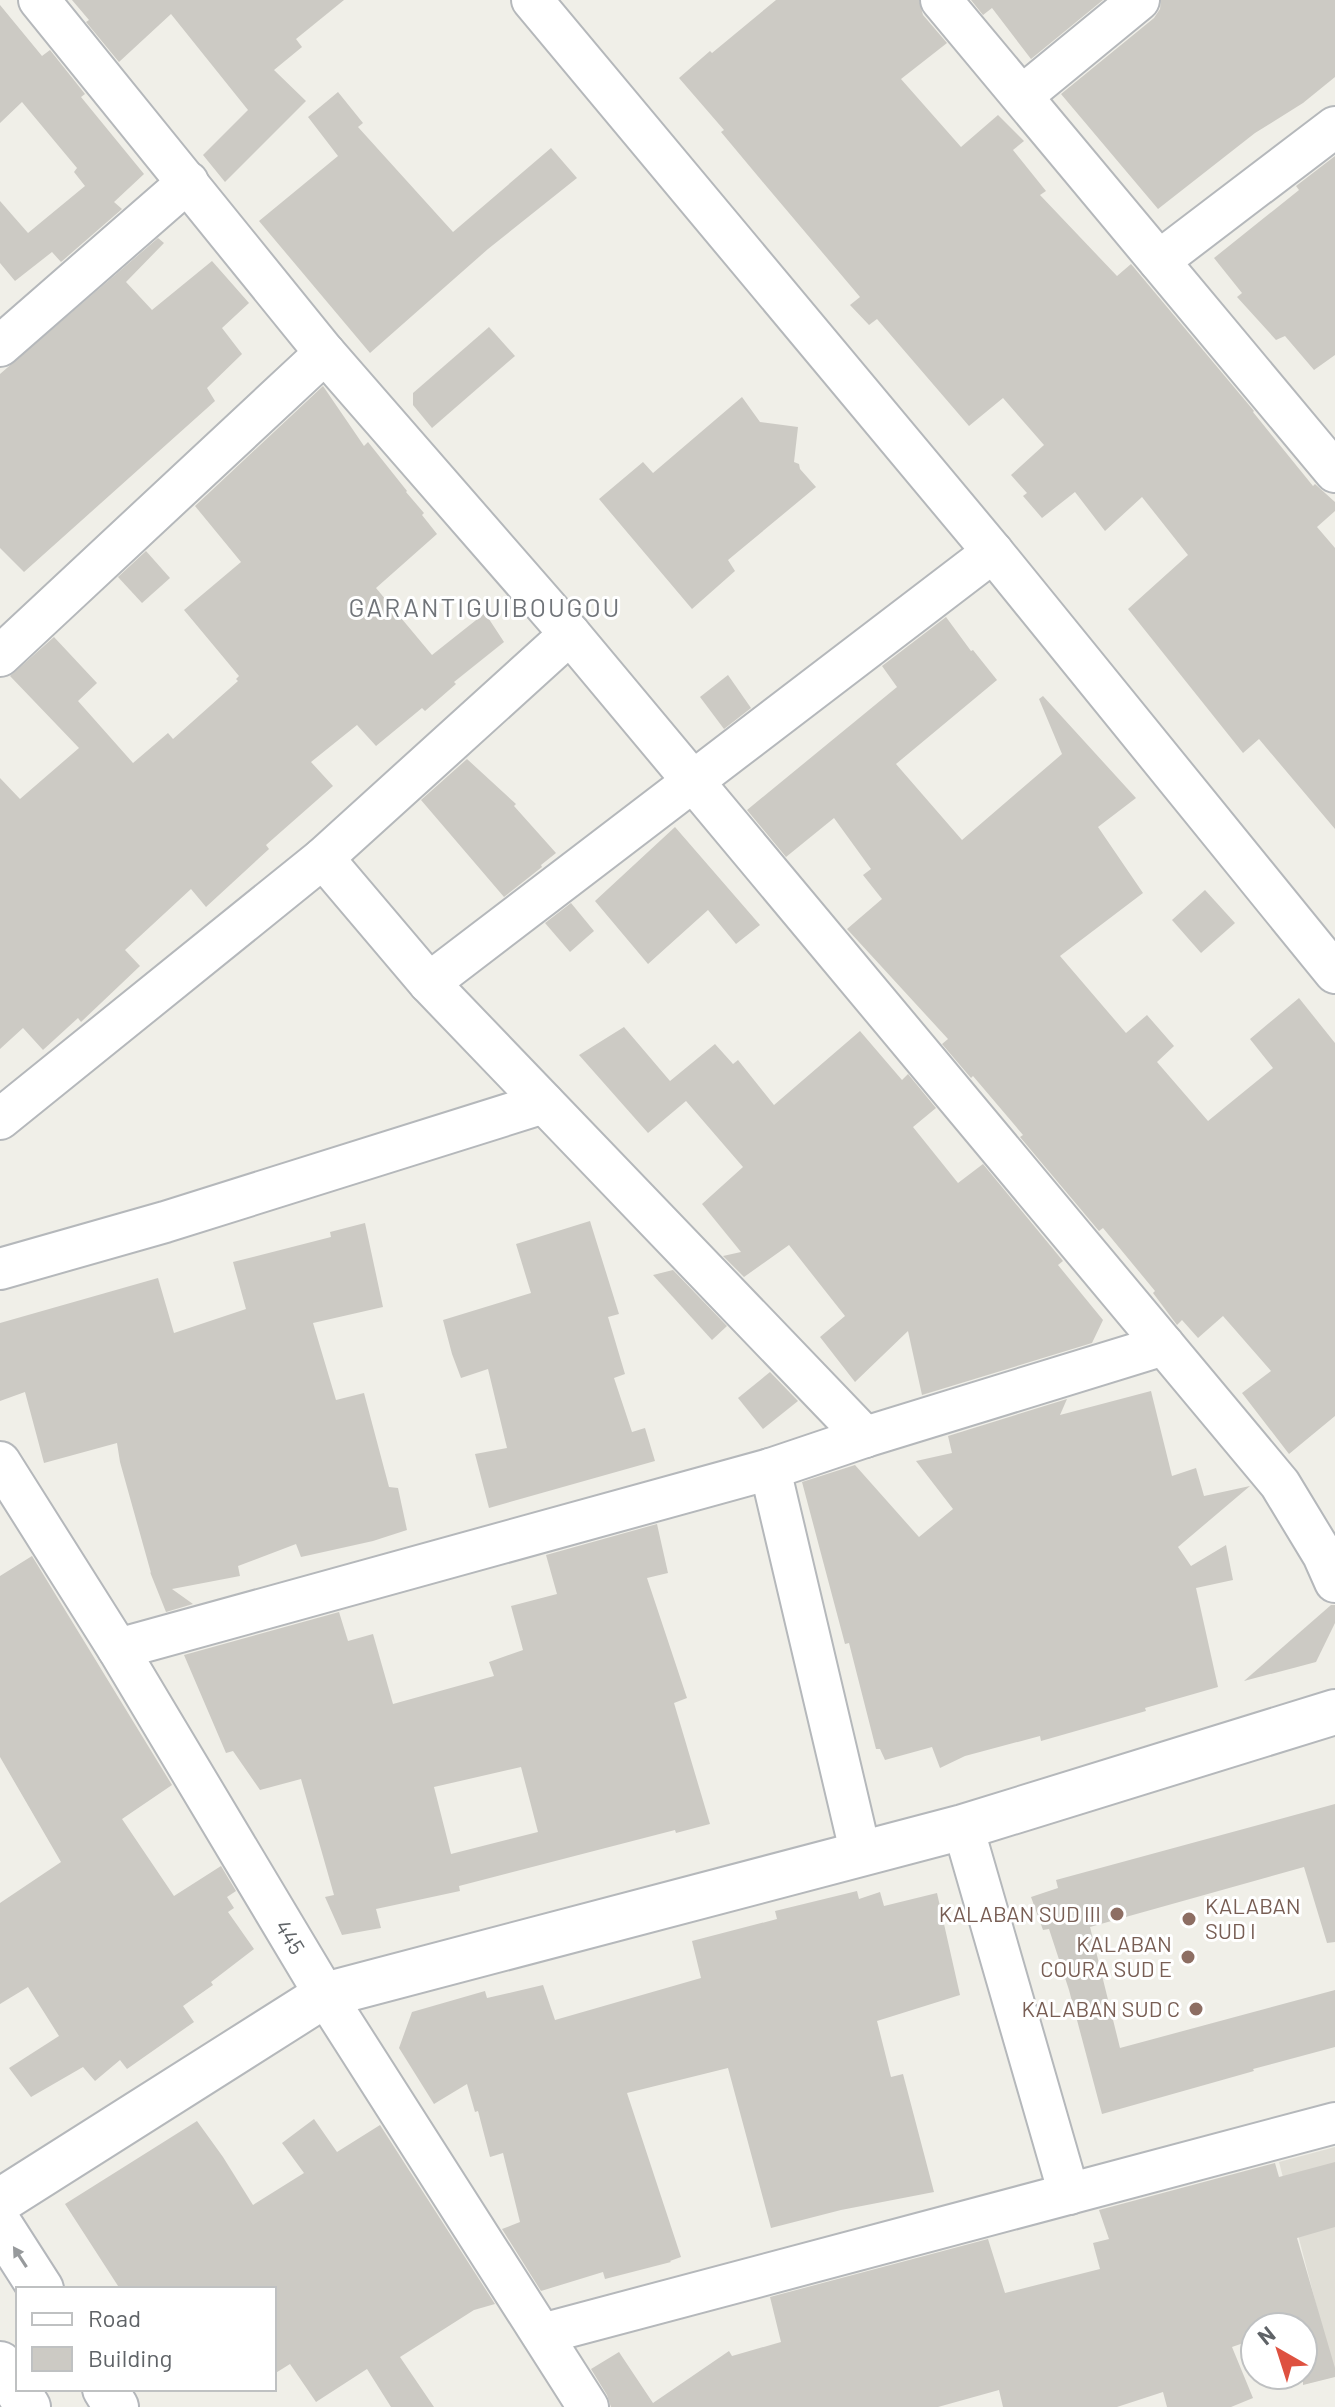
<svg xmlns="http://www.w3.org/2000/svg" width="1335" height="2407" font-family="Barlow,sans-serif">
<style>
.education{fill:#e0ded6}
.building{fill:#cccac4;fill-rule:evenodd}
.lines{fill:none;stroke-linecap:round;stroke-linejoin:round}
.minor-casing{stroke:#b5b8bb;stroke-width:44}
.tertiary-casing{stroke:#b5b8bb;stroke-width:48}
.secondary-casing{stroke:#b4b7bb;stroke-width:48}
.minor{stroke:#fff;stroke-width:40}
.tertiary{stroke:#fff;stroke-width:44}
.secondary{stroke:#fff;stroke-width:44}
.oneway{fill:#979a9c}
.education-dot{fill:#8d6e63;stroke:#fff;stroke-width:3}
.labels{text-anchor:middle;stroke-width:6;stroke-linejoin:round;paint-order:stroke}
.education-label{font-size:22px;fill:#785e54;stroke:#fff;text-anchor:end}
.street-label{font-size:22px;fill:#5f6367;stroke:#fff}
.quarter-label{font-size:26px;letter-spacing:2px;fill:#707479;stroke:#fff}
</style>
<rect width="100%" height="100%" fill="#f0efe8"/>
<!-- education -->
<polygon class="education" points="1335,2147 1335,2377 1279,2162"/>
<!-- building -->
<g class="building">
<polygon points="72,0 344,0 296,39 302,47 274,70 306,101 225,182 203,155 248,110 171,14 119,62 86,22 89,20"/>
<polygon points="776,0 919,0 923,15 947,43 901,79 961,147 998,115 1024,141 1013,150 1046,191 1040,195 1117,276 1131,264 1254,411 1253,412 1313,486 1315,484 1335,502 1335,511 1317,527 1335,548 1335,829 1259,739 1243,753 1128,609 1188,555 1142,497 1105,531 1075,492 1042,518 1023,496 1027,493 1011,475 1044,445 1003,398 969,426 877,319 869,325 850,305 860,297 767,187 721,132 724,130 679,78 710,51 712,53"/>
<polygon points="971,0 1103,0 1031,59 992,8 983,15"/>
<polygon points="1161,0 1335,0 1335,77 1303,103 1255,133 1158,209 1061,94 1154,18 1160,9"/>
<polygon points="0,5 42,56 50,50 85,94 81,97 144,174 114,202 122,209 61,262 52,252 15,281 0,263 0,201 28,233 85,186 74,172 77,168 22,102 0,123"/>
<polygon points="338,92 363,123 358,127 453,232 551,148 577,178 488,249 370,353 259,221 338,156 308,117"/>
<polygon points="1335,156 1335,355 1314,370 1285,336 1276,340 1237,297 1242,293 1214,258 1299,190 1296,186"/>
<polygon points="158,238 164,243 126,282 152,310 212,261 249,303 222,328 242,354 207,388 215,401 24,572 0,548 0,374"/>
<polygon points="489,327 515,356 432,428 413,405 413,393"/>
<polygon points="323,386 364,446 368,442 407,491 406,492 424,513 422,515 437,534 376,588 432,655 485,613 504,642 454,682 456,684 425,711 422,708 376,746 357,725 311,762 333,786 266,845 269,849 206,907 191,889 125,950 140,966 81,1022 78,1018 43,1050 23,1028 0,1049 0,778 20,799 79,748 10,676 54,637 97,683 78,701 133,763 168,733 173,739 238,681 236,679 239,676 184,610 241,562 195,506"/>
<polygon points="742,397 760,422 798,427 794,462 799,464 800,469 816,487 728,560 735,571 692,609 599,499 643,462 653,473"/>
<polygon points="146,551 170,578 142,603 118,577"/>
<polygon points="946,617 971,651 973,650 997,680 896,764 962,840 1062,754 1039,699 1043,696 1136,798 1098,827 1143,893 1060,956 1126,1033 1147,1015 1174,1046 1157,1062 1208,1121 1273,1068 1250,1039 1299,998 1335,1043 1335,1416 1289,1454 1242,1393 1271,1371 1223,1316 1198,1338 1182,1320 1177,1325 1153,1293 1155,1291 1103,1228 1099,1231 1020,1137 1023,1135 973,1076 971,1078 942,1044 948,1039 847,929 882,899 863,875 871,869 834,818 786,857 747,810 897,687 882,666"/>
<polygon points="728,675 751,708 724,729 700,697"/>
<polygon points="467,759 516,804 514,806 556,853 541,865 542,867 504,897 421,800"/>
<polygon points="675,827 760,925 736,944 708,910 648,964 595,901"/>
<polygon points="1205,890 1235,923 1201,953 1172,920"/>
<polygon points="571,903 594,931 570,952 545,923"/>
<polygon points="624,1027 670,1081 715,1044 733,1064 738,1060 774,1105 860,1031 902,1080 908,1074 936,1108 913,1127 958,1183 983,1164 1063,1261 1058,1265 1103,1320 1092,1343 922,1395 908,1331 855,1382 820,1337 845,1316 789,1245 744,1277 723,1256 741,1252 702,1204 743,1167 686,1101 648,1133 579,1055"/>
<polygon points="590,1221 619,1314 608,1317 625,1374 614,1378 632,1432 645,1428 655,1461 489,1508 475,1454 507,1448 488,1369 461,1378 452,1354 443,1320 531,1293 516,1244"/>
<polygon points="365,1223 383,1307 313,1323 336,1400 364,1393 389,1487 398,1488 407,1530 373,1541 301,1557 296,1544 238,1566 240,1576 172,1589 193,1604 166,1612 150,1572 151,1573 120,1462 117,1443 44,1463 25,1392 0,1401 0,1323 158,1278 174,1333 246,1309 233,1262 331,1237 330,1232"/>
<polygon points="673,1270 727,1326 712,1340 653,1275"/>
<polygon points="770,1372 798,1401 763,1429 738,1398"/>
<polygon points="1151,1391 1172,1476 1196,1468 1204,1496 1250,1486 1178,1547 1191,1566 1226,1545 1233,1580 1196,1588 1218,1687 1145,1708 1146,1711 1041,1741 1040,1736 965,1756 940,1768 932,1747 885,1760 880,1749 876,1749 849,1643 845,1644 802,1482 855,1465 919,1537 953,1509 916,1461 952,1453 948,1436 1067,1399 1060,1415"/>
<path d="M657 1524 668 1573 647 1578 687 1698 674 1703 710 1824 676 1833 675 1830 459 1886 460 1891 376 1909 381 1928 342 1935 325 1897 334 1895 301 1779 260 1790 233 1751 226 1753 184 1655 339 1612 348 1641 373 1634 393 1704 494 1676 489 1662 523 1650 511 1606 557 1594 546 1555ZM521 1767 538 1832 451 1854 434 1787Z"/>
<polygon points="32,1556 172,1785 122,1819 174,1896 221,1866 236,1891 227,1897 234,1908 228,1912 254,1949 211,1982 213,1985 183,2006 194,2022 127,2069 120,2060 95,2081 83,2067 31,2097 9,2068 59,2036 28,1987 0,2004 0,1903 61,1862 0,1757 0,1576"/>
<polygon points="1331,1605 1335,1605 1335,1623 1316,1662 1244,1681"/>
<polygon points="1335,1804 1335,1942 1327,1943 1304,1867 1090,1927 1120,2048 1335,1990 1335,2047 1253,2069 1254,2071 1102,2114 1069,1990 1049,1929 1043,1930 1031,1897 1058,1888 1056,1880"/>
<polygon points="857,1891 859,1899 880,1892 884,1906 937,1893 960,1995 877,2021 891,2077 903,2074 934,2192 841,2210 771,2228 728,2068 627,2093 681,2257 670,2261 671,2262 605,2279 603,2272 541,2291 502,2229 520,2222 503,2153 490,2157 478,2111 475,2112 467,2084 434,2104 399,2048 412,2012 485,1991 487,1998 543,1985 555,2020 701,1978 692,1941 777,1919 775,1911"/>
<polygon points="314,2119 337,2152 380,2125 495,2304 474,2310 400,2357 434,2407 391,2407 367,2369 316,2402 290,2364 274,2374 274,2289 120,2289 65,2204 197,2121 223,2157 253,2205 304,2173 282,2143"/>
<polygon points="1335,2162 1335,2227 1297,2238 1335,2368 1335,2377 1303,2385 1303,2322 1289,2327 1255,2327 1255,2339 1232,2347 1253,2398 1231,2407 1167,2407 1163,2392 1117,2407 1003,2407 999,2390 938,2407 611,2407 607,2395 591,2369 619,2352 653,2403 729,2351 732,2356 781,2342 770,2297 988,2239 1005,2293 1100,2269 1093,2243 1109,2239 1099,2210 1275,2163 1279,2177"/>
</g>
<g class="lines">
<!-- minor casing -->
<g class="minor-casing">
<g id="minor">
<polyline points="39,0 325,353 570,634 1280,1484 1323,1555 1335,1582"/>
<polyline points="532,0 993,552 1335,973"/>
<polyline points="941,0 1335,472"/>
<polyline points="1022,96 1139,0"/>
<polyline points="1159,261 1335,127"/>
<polyline points="0,346 188,182"/>
<polyline points="0,656 325,353"/>
<polyline points="323,858 429,983 865,1437"/>
<polyline points="429,983 993,552"/>
<polyline points="0,1119 323,858 570,634"/>
<polyline points="0,1269 165,1222 544,1103"/>
<polyline points="0,1462 118,1649 325,1995 588,2407"/>
<polyline points="770,1469 861,1855"/>
<polyline points="118,1649 770,1469 865,1437 1164,1345"/>
<polyline points="963,1827 1069,2194"/>
<polyline points="542,2334 1335,2123"/>
</g>
</g>
<!-- tertiary casing -->
<g class="tertiary-casing">
<polyline id="tertiary" points="0,2201 325,1995 963,1827 1335,1712"/>
</g>
<!-- secondary casing -->
<g class="secondary-casing">
<g id="secondary">
<polyline points="0,2225 41,2289"/>
<polyline points="0,2364 28,2407"/>
<polyline points="105,2389 116,2407"/>
</g>
</g>
<!-- minor -->
<use href="#minor" class="minor"/>
<!-- tertiary -->
<use href="#tertiary" class="tertiary"/>
<!-- secondary -->
<use href="#secondary" class="secondary"/>
</g>
<!-- one-way arrows -->
<defs><path id="oneway-solid" d="M-6-.8H1V-3.2L6.5 0L1 3.2V.8H-6Z" transform="scale(2)"/></defs>
<use class="oneway" href="#oneway-solid" transform="translate(20 2257) rotate(-123)"/>
<!-- markers -->
<g class="education-dot">
<circle cx="1117" cy="1914" r="8"/>
<circle cx="1189" cy="1919" r="8"/>
<circle cx="1188" cy="1957" r="8"/>
<circle cx="1196" cy="2009" r="8"/>
</g>
<g class="labels">
<!-- education labels -->
<g class="education-label">
<text x="1205" y="1914" text-anchor="start">KALABAN<tspan x="1205" dy="25">SUD I</tspan></text>
<text x="1101" y="1922">KALABAN SUD III</text>
<text x="1172" y="1952">KALABAN<tspan x="1172" dy="25">COURA SUD E</tspan></text>
<text x="1180" y="2017">KALABAN SUD C</text>
</g>
<!-- street labels -->
<g class="street-label">
<text transform="translate(290 1937) rotate(59)" y="8">445</text>
</g>
<!-- quarter labels -->
<g class="quarter-label">
<text x="485" y="617">GARANTIGUIBOUGOU</text>
</g>
</g>
<!-- legend -->
<rect x="16" y="2287" width="260" height="104" fill="#ffffff" stroke="#bfc1c2" stroke-width="2"/>
<rect x="32" y="2313" width="40" height="12" fill="#ffffff" stroke="#bfc1c2" stroke-width="2"/>
<text x="88" y="2327" font-size="24" fill="#5f6367">Road</text>
<rect x="32" y="2347" width="40" height="24" fill="#cccac4" stroke="#bfc1c2" stroke-width="2"/>
<text x="88" y="2367" font-size="24" fill="#5f6367">Building</text>
<!-- north arrow -->
<g transform="translate(1279 2351) rotate(321)"><circle r="38" fill="#ffffff" stroke="#bfc1c2" stroke-width="2"/>
<path d="M0-6L14 30L0 20L-14 30Z" fill="#de5140"/>
<text y="-12" font-size="22" font-weight="bold" text-anchor="middle" fill="#5f6367">N</text>
</g>
</svg>
